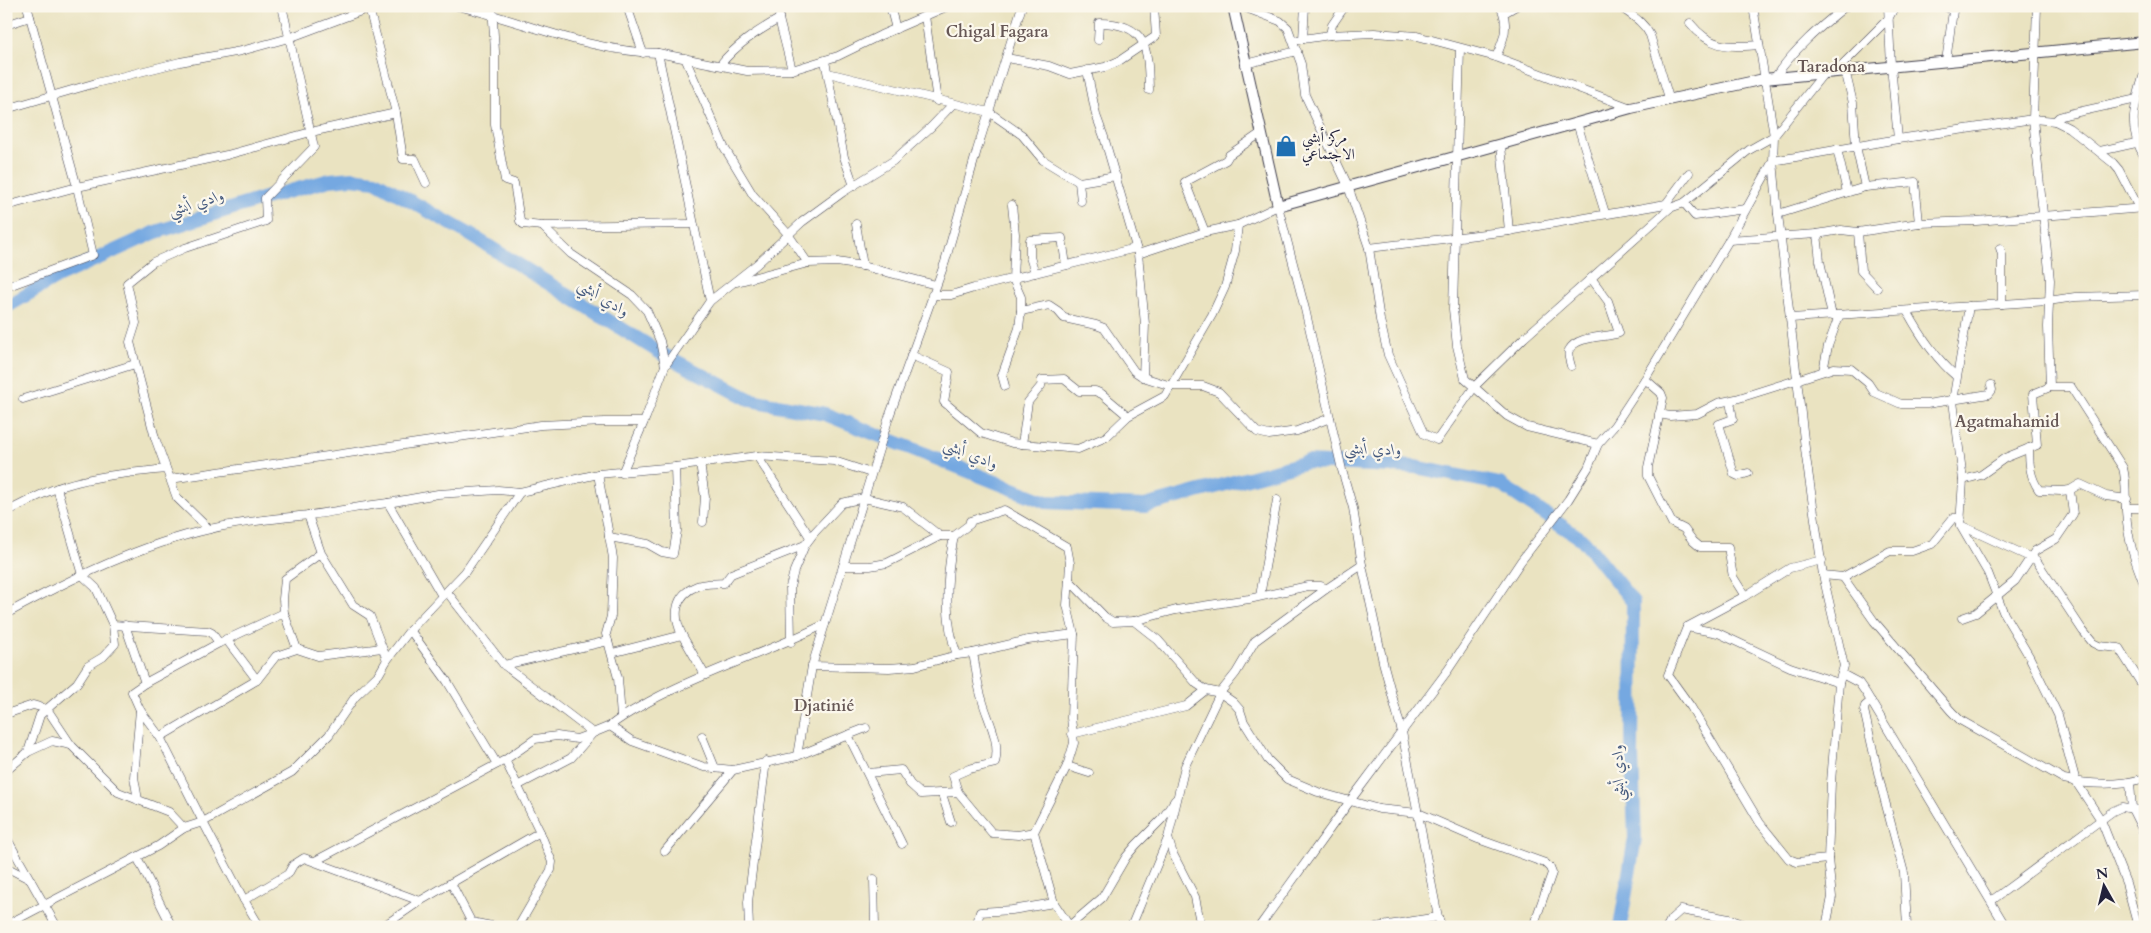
<svg xmlns="http://www.w3.org/2000/svg" width="2151" height="933" font-family="Cardo,Amiri,serif">
<style>
.lines{fill:none;stroke-linecap:round;stroke-linejoin:round}
.river{stroke:#75a8e1;stroke-width:14}
.street-casing{stroke:#403f4f;stroke-width:9}
.secondary-casing{stroke:#403f4f;stroke-width:12}
.street{stroke:#fff;stroke-width:8}
.secondary{stroke:#fff;stroke-width:10}
.labels{text-anchor:middle;stroke-width:4.5;stroke-linejoin:round;paint-order:stroke}
.poi-label{font-size:15px;fill:#22223b;stroke:#fbf7ec;text-anchor:start}
.neighbourhood-label{font-size:16px;font-weight:bold;fill:#665755;stroke:#fbf7ec}
.water-label{font-size:16px;font-style:italic;fill:#43587d;stroke:#fbf7ec}
</style>
<rect width="100%" height="100%" fill="#fbf7ec"/>
<filter id="ink" filterUnits="userSpaceOnUse"><feTurbulence type="fractalNoise" baseFrequency=".02" numOctaves="2"/><feDisplacementMap in="SourceGraphic" scale="10" xChannelSelector="R" yChannelSelector="G"/><feConvolveMatrix kernelMatrix="1 2 1 2 8 2 1 2 1" color-interpolation-filters="sRGB"/></filter>
<filter id="wash" filterUnits="userSpaceOnUse"><feTurbulence type="fractalNoise" baseFrequency=".0096" numOctaves="4" result="noise"/><feDisplacementMap in="SourceGraphic" scale="20" xChannelSelector="R" yChannelSelector="G"/><feGaussianBlur stdDeviation="1.12" result="paint"/><feColorMatrix in="noise" values="0 0 0 0 0 0 0 0 0 0 0 0 0 0 0 0 0 1.4 0 .05"/><feComposite in="paint" operator="in"/></filter>
<g filter="url(#wash)">
<rect width="100%" height="100%" fill="#eae3c1"/>
<g class="lines">
<!-- river -->
<polyline class="river" points="6,307 57,277 156,232 265,198 330,180 352,178 375,181 469,234 664,355 751,400 825,414 1046,502 1145,506 1307,462 1415,467 1500,484 1583,540 1633,602 1632,756 1635,838 1620,927"/>
</g>
</g>
<g filter="url(#ink)">
<g class="lines">
<!-- street casing -->
<g class="street-casing">
<g id="street">
<path d="M458 6C524 21 589 52 658 53L747 71 792 70 838 56 881 35 948 6"/>
<polyline points="492,6 495,51 495,125 505,180 514,183 520,221 523,224 542,226 692,224"/>
<polyline points="627,6 643,53"/>
<polyline points="780,6 779,19 792,70"/>
<polyline points="890,6 896,29"/>
<polyline points="1022,6 977,150 945,262 889,417 864,498 903,507 940,536 954,536 970,524 970,521 1004,510 1067,547 1070,563 1069,580 1105,617 1113,622 1134,621 1158,640 1197,684 1206,690 1220,693 1233,702 1240,710 1244,722 1268,760 1287,779 1318,792 1379,809 1418,813 1478,839 1545,863 1550,868 1552,873 1533,927"/>
<polyline points="1241,6 1280,21 1288,28 1301,64 1305,95 1348,186 1369,248 1380,320 1388,355 1424,434 1437,440 1475,386 1524,338 1670,208 1684,203 1749,150 1774,136 1824,73"/>
<path d="M1619 6C1632 16 1643 21 1650 35L1669 98"/>
<polyline points="1753,6 1774,136 1773,161 1778,214 1806,457 1823,575 1844,666 1839,683 1831,782 1828,859 1832,897 1826,927"/>
<polyline points="1888,6 1891,66 1898,139"/>
<polyline points="1945,6 1953,11 1946,61"/>
<polyline points="2037,6 2033,119 2050,280 2048,327 2050,387"/>
<polyline points="1504,13 1516,6"/>
<polyline points="925,16 937,101"/>
<path d="M1690 23C1711 49 1728 47 1759 45"/>
<polyline points="6,25 30,17"/>
<polyline points="1330,35 1332,25 1345,6"/>
<polyline points="1303,39 1330,35 1374,33 1417,36 1496,57 1631,108"/>
<path d="M1098 40 1099 23C1148 23 1148 49 1149 90"/>
<polyline points="1298,40 1303,39 1305,6"/>
<polyline points="1460,48 1453,309 1457,346 1465,379 1507,416 1527,427 1598,444"/>
<polyline points="658,53 710,301 757,264 802,222 843,192 893,161 931,127 953,104"/>
<path d="M1496 57C1504 39 1510 25 1500 6"/>
<polyline points="685,58 724,147 753,195 788,234 808,263 837,262 863,266 936,285"/>
<polyline points="1007,58 1049,66 1070,74 1105,67 1119,61 1156,36 1154,6"/>
<polyline points="825,61 844,157 854,186"/>
<polyline points="1245,64 1297,51"/>
<path d="M720 65C736 45 756 32 779 19"/>
<polyline points="1087,70 1096,115 1104,137 1138,254 1145,324 1143,377"/>
<polyline points="1845,70 1853,103 1856,146 1865,187"/>
<polyline points="1836,71 1888,19 1895,6"/>
<polyline points="828,73 989,112 1022,135 1043,160 1079,182 1116,176"/>
<path d="M2145 76 2143 77C2134 108 2127 128 2145 158"/>
<path d="M1775 77C1795 48 1819 28 1846 6"/>
<polyline points="6,109 96,83 180,62 241,51 289,38 369,8 368,6"/>
<polyline points="396,113 403,159 415,159 426,183"/>
<polyline points="2055,121 2059,117 2069,114 2137,99"/>
<polyline points="1577,123 1605,213"/>
<polyline points="1501,145 1509,231"/>
<polyline points="1837,149 1847,192"/>
<polyline points="2100,151 2136,143 2145,145"/>
<polyline points="1079,182 1081,201"/>
<polyline points="1684,203 1695,216 1745,209"/>
<polyline points="1666,204 1689,173"/>
<polyline points="6,206 77,187 27,6"/>
<polyline points="1778,214 1865,187 1915,182 1919,223"/>
<polyline points="856,224 863,266"/>
<polyline points="542,226 571,254 632,295 647,311 660,341 665,366"/>
<polyline points="1205,232 1185,182 1226,160 1229,155 1261,133"/>
<polyline points="1858,232 1861,271 1877,288"/>
<polyline points="1817,234 1820,261 1832,316"/>
<polyline points="1729,240 1817,234 1841,230 1858,232 1919,223 1976,221 2145,208"/>
<polyline points="1369,248 1509,231 1666,204 1670,208"/>
<polyline points="2000,248 2002,255 2002,304"/>
<polyline points="1138,254 1205,232 1238,225 1278,206 1305,309 1342,470 1353,508 1362,565 1383,662 1402,732 1438,917 1442,927"/>
<polyline points="1035,273 1030,257 1030,240 1062,238 1066,265"/>
<polyline points="737,282 808,263"/>
<polyline points="6,287 93,255 77,187 227,155 311,132 396,113 369,8 375,6"/>
<polyline points="932,295 951,295 974,288 1136,248"/>
<polyline points="1969,306 1953,401 1963,480 1960,525 1988,573 2004,614 2029,656 2058,715 2076,782 2101,820 2126,883 2138,927"/>
<polyline points="1021,311 1049,305 1058,311 1064,318 1096,325 1104,328 1134,371 1143,377 1171,386 1203,386 1219,392 1257,432 1269,435 1297,431 1330,418"/>
<path d="M1907 311C1920 335 1935 358 1956 376"/>
<polyline points="1791,318 2048,301 2075,297 2145,295"/>
<polyline points="911,355 949,372 944,402 981,433 1012,443 1078,449 1106,437 1128,416 1165,396 1212,315 1225,287 1235,251 1238,225"/>
<path d="M1571 366C1570 362 1567 354 1569 350 1577 335 1606 338 1619 333L1608 301 1591 278"/>
<polyline points="1823,371 1828,346 1839,316"/>
<polyline points="1645,379 1661,393 1663,398 1648,467 1648,476 1672,523 1684,529 1693,541 1700,547 1728,547 1733,577 1745,596"/>
<polyline points="1005,386 1002,375 1019,328 1021,311 1021,297 1013,279 1015,234 1012,205"/>
<polyline points="23,399 135,364"/>
<polyline points="1730,401 1733,419 1719,424 1734,474 1738,476 1748,473"/>
<polyline points="1659,414 1670,416 1697,414 1718,403 1736,399 1834,368 1851,369 1868,383 1874,392 1901,404 1927,404 1989,394 1992,390 1991,385"/>
<polyline points="1022,444 1028,402 1041,386 1042,380 1064,379 1079,391 1095,391 1102,394 1128,416"/>
<path d="M2029 448C2029 464 2030 477 2039 490L2061 491 2070 490 2080 484 2106 496 2127 499"/>
<polyline points="757,456 810,537"/>
<polyline points="700,463 705,497 703,522"/>
<polyline points="622,473 646,417 665,366 710,301"/>
<polyline points="598,474 613,558 611,616 606,634 618,678 621,717"/>
<polyline points="170,479 541,425 604,422 643,422"/>
<path d="M1963 480 1981 475 2005 458 2037 445 2033 394 2050 387H2071L2123 468C2127 483 2125 496 2126 511 2128 540 2134 560 2145 586"/>
<polyline points="864,498 843,566 870,566 887,563 940,536"/>
<polyline points="2126,508 2145,508"/>
<path d="M6 512C21 505 36 496 52 490 88 476 128 473 166 469"/>
<polyline points="308,515 321,553 353,605 370,616 387,660 379,674 355,697 329,735 292,772 203,822 160,737 140,710 132,692 145,683 219,643 284,613 283,599 285,579 321,553"/>
<polyline points="1960,525 2036,560 2083,631 2093,643 2099,646 2119,648 2141,683 2145,684"/>
<polyline points="209,529 177,498 155,438 130,342 136,323 127,283 153,262 185,248 266,221 265,198 314,147 282,6"/>
<path d="M954 536C946 575 943 617 957 655L973 653"/>
<polyline points="609,537 648,544 662,552 673,554 677,531 675,467"/>
<polyline points="1822,560 1790,568 1745,596 1687,627 1668,675 1691,707 1760,823 1789,859 1797,862 1828,859"/>
<polyline points="843,566 812,666 889,668 915,666 957,655"/>
<polyline points="1823,575 1843,577 1890,551 1912,551 1932,544 1953,518 1961,518"/>
<path d="M1843 577 1874 621 1951 711 1960 720 2064 779C2089 785 2120 786 2145 778"/>
<polyline points="1069,580 1067,605 1074,634 1071,718 1074,743 1067,766 1034,832 1054,903 1070,927"/>
<polyline points="447,592 504,665 593,733 610,726 632,741 704,767 733,770 797,756"/>
<polyline points="442,596 388,503 438,494 498,490 520,492 598,474 675,467 757,456 834,461 871,473"/>
<polyline points="1260,596 1277,500"/>
<polyline points="284,613 297,649"/>
<path d="M6 614C70 579 140 545 210 529 243 521 275 519 309 515 335 512 361 506 388 503"/>
<polyline points="1962,618 1976,613 2015,581 2035,551 2056,539 2073,514 2070,490"/>
<polyline points="1134,621 1176,610 1249,599 1308,586 1321,586 1326,589 1362,565"/>
<polyline points="113,625 208,631 212,633 219,643"/>
<polyline points="125,625 145,683"/>
<polyline points="1687,627 1718,633 1790,667 1839,683"/>
<polyline points="410,630 447,681 497,764"/>
<path d="M682 635C673 616 674 595 697 586 705 583 716 584 724 583L731 574 805 545"/>
<polyline points="226,639 257,680"/>
<polyline points="791,642 790,587 794,571 805,545 814,533 842,503 864,498"/>
<polyline points="612,653 682,635 705,675"/>
<polyline points="387,660 410,630 465,572 520,492"/>
<polyline points="504,665 608,641"/>
<polyline points="812,666 797,756 848,735 902,844"/>
<polyline points="1842,674 1859,683 1866,693 2006,927"/>
<polyline points="1871,701 1865,706 1864,710 1881,786 1904,873 1907,927"/>
<polyline points="6,714 33,705 47,709 71,745 118,792 169,812 184,828"/>
<path d="M610 726C623 715 638 708 652 700 708 670 769 652 825 624"/>
<polyline points="1072,734 1186,706 1206,690"/>
<polyline points="848,735 866,728"/>
<polyline points="702,736 715,768"/>
<polyline points="160,737 257,680 276,656 297,649 318,656 382,648"/>
<polyline points="28,752 52,741 71,745"/>
<polyline points="1067,766 1089,773"/>
<polyline points="6,771 28,752 40,715 77,683 88,666 103,657 115,644 113,625 96,588 82,575 57,488"/>
<polyline points="868,773 901,770 910,784 921,794 958,792"/>
<polyline points="2130,783 2132,809 2145,835"/>
<polyline points="517,786 571,758 592,734"/>
<polyline points="942,794 951,822"/>
<polyline points="138,800 134,777 140,710"/>
<path d="M1034 832 1018 835 992 833 958 792 953 776 969 769 995 763C1001 740 987 719 982 699 977 684 976 668 973 653L1028 640 1074 634"/>
<polyline points="6,837 57,927"/>
<polyline points="665,851 733,770"/>
<polyline points="137,857 172,927"/>
<polyline points="315,861 505,760 535,739 557,736 577,739 593,733"/>
<polyline points="6,867 31,880"/>
<polyline points="874,879 875,927"/>
<polyline points="451,883 540,832 505,760"/>
<polyline points="244,900 288,874 293,865 304,858 420,901 451,883 474,927"/>
<polyline points="1991,901 2113,811 2122,807 2145,811"/>
<polyline points="471,922 497,927"/>
<polyline points="6,925 158,846 184,828 203,822 244,900 260,927"/>
<polyline points="382,927 420,901"/>
<polyline points="518,927 551,870 552,862 540,832"/>
<polyline points="749,927 748,902 766,761"/>
<polyline points="976,927 980,912 1012,910 1054,903"/>
<polyline points="1068,927 1102,898 1126,857 1136,845 1162,819 1175,800"/>
<polyline points="1131,927 1168,838"/>
<polyline points="1201,927 1195,897 1173,854 1168,838 1185,766 1220,693 1236,673 1255,641 1326,589"/>
<polyline points="1259,927 1350,801 1448,670 1521,561 1568,500 1588,468 1598,444 1614,426 1645,379 1729,240 1773,161 1898,139 2033,119 2055,121 2069,128 2113,163 2119,170 2139,208"/>
<polyline points="1376,927 1438,917"/>
<polyline points="1667,927 1671,919 1681,910 1729,919 1751,927"/>
</g>
</g>
<!-- secondary casing -->
<g class="secondary-casing">
<polyline id="secondary" points="1233,6 1278,206 1631,108 1764,79 2145,42"/>
</g>
<!-- street -->
<use href="#street" class="street"/>
<!-- secondary -->
<use href="#secondary" class="secondary"/>
</g>
</g>
<!-- icons -->
<defs>
<g id="shop-bare" transform="scale(1.725)"><path d="M-5-2.5h2.3a2.7 3.5 0 0 1 5.4 0H5L5.5 6h-11ZM-1.5-2.5h3a1.5 2.3 0 0 0-3 0Z" fill="#1f6fb2" stroke="#fbf7ec" stroke-width="2.5" paint-order="stroke"/></g>
</defs>
<g fill-rule="evenodd">
<use href="#shop-bare" x="1286" y="146"/>
</g>
<g class="labels">
<!-- poi labels -->
<g class="poi-label">
<text x="1302" y="142">مركز أبشي<tspan x="1302" dy="17">الاجتماعي</tspan></text>
</g>
<!-- neighbourhood labels -->
<g class="neighbourhood-label">
<text x="997" y="37">Chigal Fagara</text>
<text x="1831" y="72">Taradona</text>
<text x="2007" y="427">Agatmahamid</text>
<text x="824" y="711">Djatinié</text>
</g>
<!-- water labels -->
<g class="water-label">
<text transform="translate(196 202) rotate(-17)" y="6">وادي أبشي</text>
<text transform="translate(604 297) rotate(32)" y="6">وادي أبشي</text>
<text transform="translate(1373 448) rotate(2)" y="6">وادي أبشي</text>
<text transform="translate(971 453) rotate(22)" y="6">وادي أبشي</text>
<text transform="translate(1617 773) rotate(-91)" y="6">وادي أبشي</text>
</g>
</g>
<!-- margin -->
<rect width="2151" height="933" fill="none" stroke="#fbf7ec" stroke-width="25"/>
<!-- north arrow -->
<g transform="translate(2104 886) rotate(352)" stroke="#fbf7ec" stroke-width="4" paint-order="stroke">
<path d="M0-4L9 19L0 12L-9 19Z" fill="#22223b"/>
<text y="-8" font-size="14" font-weight="bold" text-anchor="middle" fill="#22223b">N</text>
</g>
</svg>
